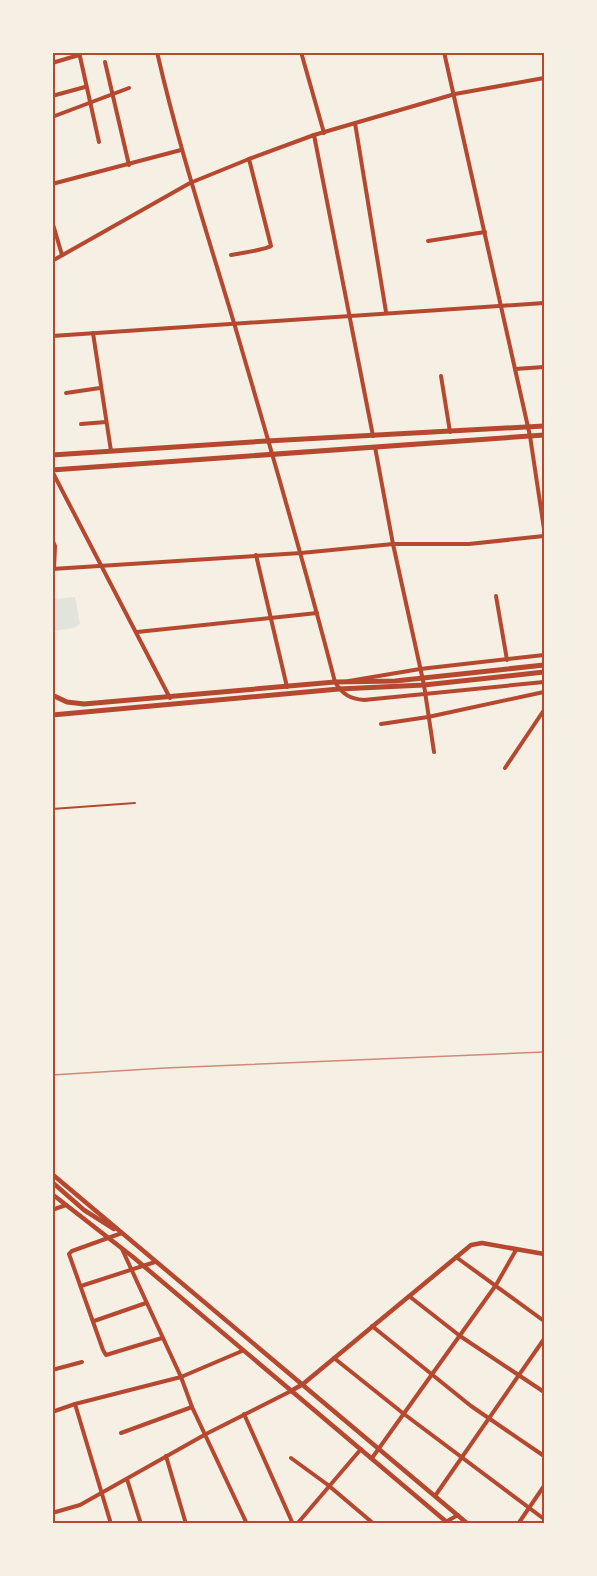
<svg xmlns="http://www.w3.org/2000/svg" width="597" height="1576" font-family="Karla,sans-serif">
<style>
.green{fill:#e2e4dc}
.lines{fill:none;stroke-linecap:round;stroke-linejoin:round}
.service{stroke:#b5482f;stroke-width:2}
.minor{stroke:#b5482f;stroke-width:4}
.tertiary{stroke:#b5482f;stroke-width:4.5}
.secondary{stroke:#b5482f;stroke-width:5}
.rail{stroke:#cf8b77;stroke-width:1.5}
.neatline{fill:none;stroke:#b5482f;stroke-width:2}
</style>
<rect width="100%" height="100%" fill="#f6efe4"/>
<!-- green -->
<polygon class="green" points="75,597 80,624 74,628 53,631 53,599"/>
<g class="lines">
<!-- service -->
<polyline class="service" points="52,809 135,803"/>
<!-- minor -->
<g class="minor">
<polyline points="79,52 99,142"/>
<path d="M157 52C178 144 207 233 234 323 269 442 304 562 335 682 342 694 350 699 364 700L544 682"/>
<polyline points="301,52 324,133"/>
<polyline points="444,52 530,436 544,529"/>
<polyline points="105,62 129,165"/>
<polyline points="52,63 79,55"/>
<polyline points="52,96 85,87"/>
<polyline points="52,117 129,88"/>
<polyline points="355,123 386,312"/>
<polyline points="314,135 373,436"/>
<polyline points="52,184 181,150"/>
<polyline points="52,221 62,255"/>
<polyline points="428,241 485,232"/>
<path d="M231 255C242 253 264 250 271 246L249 159"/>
<polyline points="52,261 190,183 249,159 314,135 455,94 544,78"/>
<polyline points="93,333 111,451"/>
<polyline points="52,336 544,303"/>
<polyline points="515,369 544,367"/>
<polyline points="441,376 450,432"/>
<polyline points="66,393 100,388"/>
<polyline points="81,424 106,422"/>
<polyline points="375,447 393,544 424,685 434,752"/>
<polyline points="52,471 170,698"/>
<polyline points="52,539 55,546 54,569"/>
<polyline points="256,555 287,687"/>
<polyline points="52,569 301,553 393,544 469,544 544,536"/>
<polyline points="496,596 507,660"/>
<polyline points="137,632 317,613"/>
<polyline points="349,681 420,669 544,655"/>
<polyline points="381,724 428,717 544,692"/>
<polyline points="505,768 544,710"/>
<polyline points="52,1210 66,1205"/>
<polyline points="122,1233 72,1251 69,1254 103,1350 106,1355 162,1338"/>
<polyline points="122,1249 181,1377 192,1407 247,1524"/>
<polyline points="456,1257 544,1321"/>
<polyline points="81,1286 155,1262"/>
<polyline points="409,1296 460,1336 544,1392"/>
<polyline points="94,1321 146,1303"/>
<polyline points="52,1325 52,1332"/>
<polyline points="372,1326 471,1406 544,1456"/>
<polyline points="334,1358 404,1414 544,1519"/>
<polyline points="52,1370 82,1362"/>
<polyline points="75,1404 111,1524"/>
<polyline points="52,1412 75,1404 181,1377 242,1351"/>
<polyline points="244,1414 293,1524"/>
<polyline points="121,1433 192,1407"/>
<polyline points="166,1456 186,1524"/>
<polyline points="291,1458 328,1485 374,1524"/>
<polyline points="372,1458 496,1285 516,1250"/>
<polyline points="127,1479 141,1524"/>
<polyline points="435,1496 544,1339"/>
<polyline points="52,1513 80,1505 206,1434 291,1391"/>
<polyline points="297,1524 361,1449"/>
<polyline points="442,1524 458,1515"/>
<polyline points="518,1524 544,1486"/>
</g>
<!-- tertiary -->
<g class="tertiary">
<polyline points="52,1174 468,1524"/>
<polyline points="52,1182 84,1210 114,1229"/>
<polyline points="52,1194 133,1257 449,1524"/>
<polyline points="291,1391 303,1384 471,1245 482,1243 544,1254"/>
</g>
<!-- secondary -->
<g class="secondary">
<polyline points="52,455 267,441 544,426"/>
<polyline points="52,470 544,435"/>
<polyline points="52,695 67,702 84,704 335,682 395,681 544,665"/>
<polyline points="52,715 339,689 424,685 544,672"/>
</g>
<!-- rail -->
<polyline class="rail" points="52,1075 165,1068 544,1052"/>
</g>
<!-- border -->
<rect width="597" height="1576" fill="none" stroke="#f6efe4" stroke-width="108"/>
<rect x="54" y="54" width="489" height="1468" class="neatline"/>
</svg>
